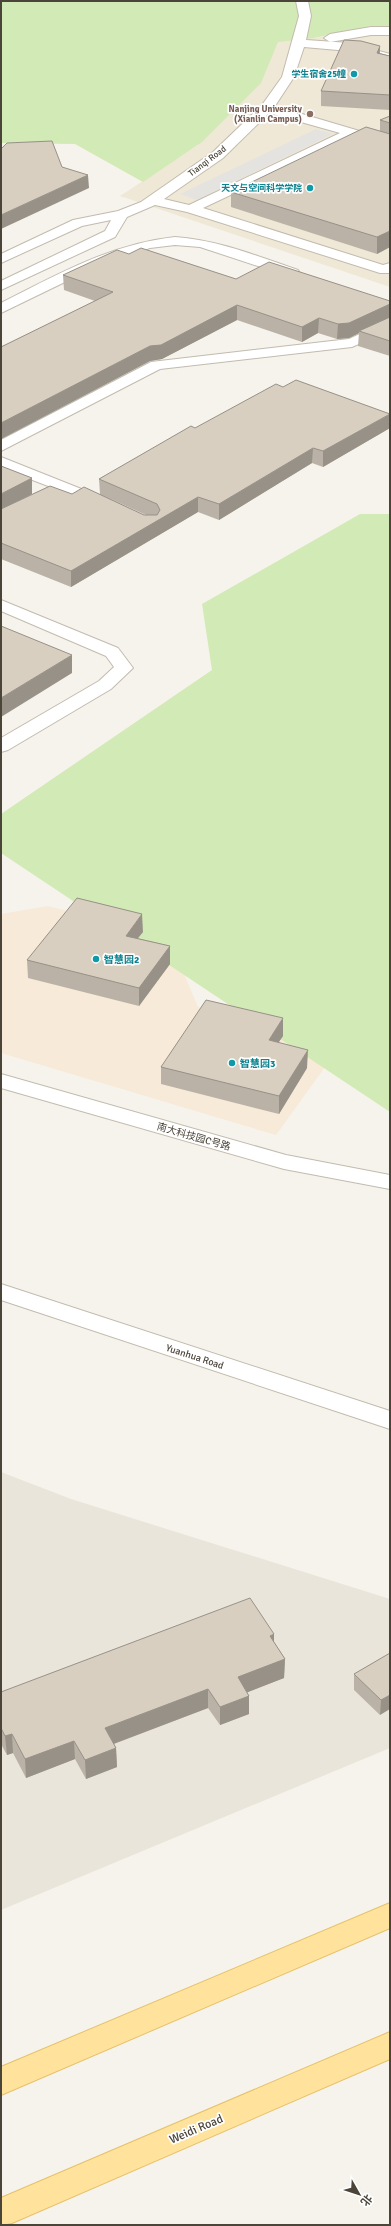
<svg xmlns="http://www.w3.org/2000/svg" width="391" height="2226" font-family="Signika,'Noto Sans SC',sans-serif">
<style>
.residential{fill:#eae5da}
.commercial{fill:#f7ead8}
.education{fill:#efe8d6}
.green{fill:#d2eab5}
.parking{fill:#e5e3e0}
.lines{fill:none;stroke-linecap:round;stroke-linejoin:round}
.minor-casing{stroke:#c2bbae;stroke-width:2}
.major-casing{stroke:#e6c16a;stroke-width:2}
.minor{fill:#fff;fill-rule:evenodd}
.major{fill:#ffe39c;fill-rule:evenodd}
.wall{fill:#bab2a6;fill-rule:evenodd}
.shaded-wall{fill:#979187}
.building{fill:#d8cfc1;stroke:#979187}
.culture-dot{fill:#0f9aa8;stroke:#fff;stroke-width:1.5}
.education-dot{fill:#8d6e63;stroke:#fff;stroke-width:1.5}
.labels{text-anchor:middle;stroke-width:3.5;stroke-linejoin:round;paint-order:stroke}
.far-culture-label{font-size:9px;font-weight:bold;fill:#0d838f;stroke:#fff;text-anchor:end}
.far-education-label{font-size:9px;font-weight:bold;fill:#785e54;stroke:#fff;text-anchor:end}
.far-street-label{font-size:9px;fill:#4b4439;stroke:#fff}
.culture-label{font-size:10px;font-weight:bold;fill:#0d838f;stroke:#fff;text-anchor:start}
.street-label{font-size:10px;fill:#4b4439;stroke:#fff}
.near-street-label{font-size:12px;fill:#4b4439;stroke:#fff}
</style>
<rect width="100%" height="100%" fill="#f6f3ec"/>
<!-- residential -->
<polygon class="residential" points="1,1472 71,1499 390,1599 390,1748 1,1910"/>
<!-- commercial -->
<polygon class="commercial" points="48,906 144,931 180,964 198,1007 338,1049 276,1135 1,1053 1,914"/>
<!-- education -->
<polygon class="education" points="268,1 315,38 372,26 390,28 390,287 120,196 198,145"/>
<!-- green -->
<g class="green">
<polygon points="1,1 390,1 390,28 371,26 314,38 278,42 261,83 202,142 143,182 75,144 1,143"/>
<polygon points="360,514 390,514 390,1112 1,853 1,814 212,670 202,604"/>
</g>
<!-- parking -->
<polygon class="parking" points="316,129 333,134 197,200 180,194"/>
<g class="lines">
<!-- minor casing -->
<g class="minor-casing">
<g id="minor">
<path d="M296 1H308L311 16 306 40 350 43 390 54V62L349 51 304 47 294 77 275 106 390 140V148L353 137 203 208 383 265 390 263V273H380L187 212 155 205 127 217 115 237 1 290V281L105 231 111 220 82 226 1 263V254L73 220 118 211 141 202 213 152 262 105 282 77 299 16ZM269 113 340 133 189 205 164 199 223 158Z"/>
<polygon points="371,27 390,27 390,35 371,35 330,42 324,38 330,34"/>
<path d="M175 237C218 240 257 256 298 270L300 273 293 277 288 276 200 247 175 245 150 248 102 264 1 313V303C58 274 111 244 175 237Z"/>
<polygon points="390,320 390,330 352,347 160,369 1,451 1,440 151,362 349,339"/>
<polygon points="1,457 109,500 111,503 109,506 97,506 76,497 49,500 1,524 1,512 39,492 56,489 1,468"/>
<polygon points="1,600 118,648 133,668 111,689 8,750 1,752 1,738 99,681 114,667 106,656 1,611"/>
<polygon points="1,1074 286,1155 390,1175 390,1189 284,1169 1,1088"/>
<polygon points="1,1284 390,1411 390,1429 1,1300"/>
</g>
</g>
<!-- major casing -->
<g class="major-casing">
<g id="major">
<polygon points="390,1903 390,1928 1,2095 1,2067"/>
<polygon points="390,2032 390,2059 12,2223 1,2225 1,2198"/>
</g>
</g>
<!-- minor -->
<use href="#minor" class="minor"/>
<!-- major -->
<use href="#major" class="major"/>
</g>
<!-- wall -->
<g class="wall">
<polygon points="380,46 380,53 390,56 390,110 321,106 321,91"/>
<polygon points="390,116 390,247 377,254 231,207 231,192 380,131 380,120"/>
<polygon points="129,254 236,279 390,301 390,356 358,346 359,333 349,338 337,339 318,333 302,342 237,320 162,359 150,361 1,439 1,347 95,301 64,290 63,275"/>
<path d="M195 428H390L323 467 312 463 219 520 198 512 71 587 1 559V466L32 478V494L20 500 72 494H100L99 479ZM100 494 146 515H144Z"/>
<polygon points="143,932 137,938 170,946 170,964 139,1006 28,978 27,960"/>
<polygon points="283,1036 278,1043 307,1068 279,1114 161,1084 161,1067"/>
<polygon points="274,1634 274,1642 285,1659 284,1678 247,1692 249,1696 249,1714 220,1725 208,1708 114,1744 116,1748 117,1767 86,1779 75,1759 26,1778 13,1753 7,1755 1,1744 1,1692"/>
<polygon points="390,1653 380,1715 354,1690 354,1674"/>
</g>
<!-- shaded-wall -->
<g class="shaded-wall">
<polygon points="380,46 379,61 377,53"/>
<polygon points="88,175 89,188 1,229 1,215"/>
<polygon points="390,231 390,247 377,254 377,237"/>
<polygon points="390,304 390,319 359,331 359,333 349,338 337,339 338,324"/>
<polygon points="237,305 237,320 162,359 150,361 1,439 1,423 150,346"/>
<polygon points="319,318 318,333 302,342 302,327"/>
<polygon points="390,414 390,428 323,467 323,451"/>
<polygon points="313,448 312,463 219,520 219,504"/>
<polygon points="32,478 32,494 1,510 1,494"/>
<polygon points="198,497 198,512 71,587 71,571"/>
<polygon points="72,655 72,673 1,717 1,698"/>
<polygon points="142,914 143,932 126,953 126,936"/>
<polygon points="170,946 170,964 139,1006 139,988"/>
<polygon points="283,1018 283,1036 268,1058 269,1040"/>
<polygon points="308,1050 307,1068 279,1114 279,1096"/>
<polygon points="274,1634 274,1653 270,1636"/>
<polygon points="285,1659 284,1678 238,1696 238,1677"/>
<polygon points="208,1689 208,1708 105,1747 105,1728"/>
<polygon points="390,1695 390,1709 380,1715 381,1700"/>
<polygon points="249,1696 249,1714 220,1725 220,1707"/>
<polygon points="12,1734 13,1753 7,1755 5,1736"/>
<polygon points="74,1741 75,1759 26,1778 25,1759"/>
<polygon points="116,1748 117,1767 86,1779 85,1760"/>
</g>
<!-- building -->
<g class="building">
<polygon points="344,40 361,41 380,46 377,53 390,56 390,95 321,91"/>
<polygon points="390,116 390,123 380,120"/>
<polygon points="366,127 390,134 390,231 377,237 231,192"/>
<polygon points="52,141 62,167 88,175 1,215 1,149 7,143"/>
<polygon points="141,248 236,279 269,262 390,301 390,304 349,323 338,324 319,318 302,327 237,305 161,345 150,346 1,423 1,347 113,292 63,275 117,250 129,254"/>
<polygon points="390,317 390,341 359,331"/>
<polygon points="296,380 390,414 323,451 313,448 219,504 198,497 71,571 1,543 1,509 50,486 72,494 84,487 144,515 157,515 160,510 157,504 99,479 191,426 195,428 276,384 283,387"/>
<polygon points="1,466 32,478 1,494"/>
<polygon points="1,626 72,655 1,698"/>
<polygon points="77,898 142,914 126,936 170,946 139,988 27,960"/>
<polygon points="206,1000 283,1018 269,1040 308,1050 279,1096 161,1067"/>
<polygon points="250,1598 274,1634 270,1636 285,1659 238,1677 249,1696 220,1707 208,1689 105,1728 116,1748 85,1760 74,1741 25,1759 12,1734 5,1736 1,1728 1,1692"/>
<polygon points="390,1653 390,1695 381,1700 354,1674"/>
</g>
<!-- markers -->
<g class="culture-dot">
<circle cx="354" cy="74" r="4"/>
<circle cx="310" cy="188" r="4"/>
<circle cx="96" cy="959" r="4"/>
<circle cx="232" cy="1063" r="4"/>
</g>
<circle class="education-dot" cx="310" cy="114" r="4"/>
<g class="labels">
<!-- far-culture labels -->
<g class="far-culture-label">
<text x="346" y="77">学生宿舍25幢</text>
<text x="302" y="191">天文与空间科学学院</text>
</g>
<!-- far-education labels -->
<g class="far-education-label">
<text x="302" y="112">Nanjing University<tspan x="302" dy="10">(Xianlin Campus)</tspan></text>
</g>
<!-- far-street labels -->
<g class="far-street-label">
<text transform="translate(207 161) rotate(-37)" y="3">Tianqi Road</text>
</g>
<!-- culture labels -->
<g class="culture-label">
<text x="104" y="963">智慧园2</text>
<text x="240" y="1067">智慧园3</text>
</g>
<!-- street labels -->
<g class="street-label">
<text transform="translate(194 1136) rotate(16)" y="4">南大科技园C号路</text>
<text transform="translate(195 1356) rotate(18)" y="4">Yuanhua Road</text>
</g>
<!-- near-street labels -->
<g class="near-street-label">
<text transform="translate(196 2129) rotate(-23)" y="4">Weidi Road</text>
</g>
</g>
<!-- border -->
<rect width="391" height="2226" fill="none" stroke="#4b4439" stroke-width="4"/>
<!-- north arrow -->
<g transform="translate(359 2194) rotate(129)" stroke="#ffffff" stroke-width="3" paint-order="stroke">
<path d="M0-3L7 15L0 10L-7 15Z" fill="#4b4439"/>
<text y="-6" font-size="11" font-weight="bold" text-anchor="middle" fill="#4b4439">北</text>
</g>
</svg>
